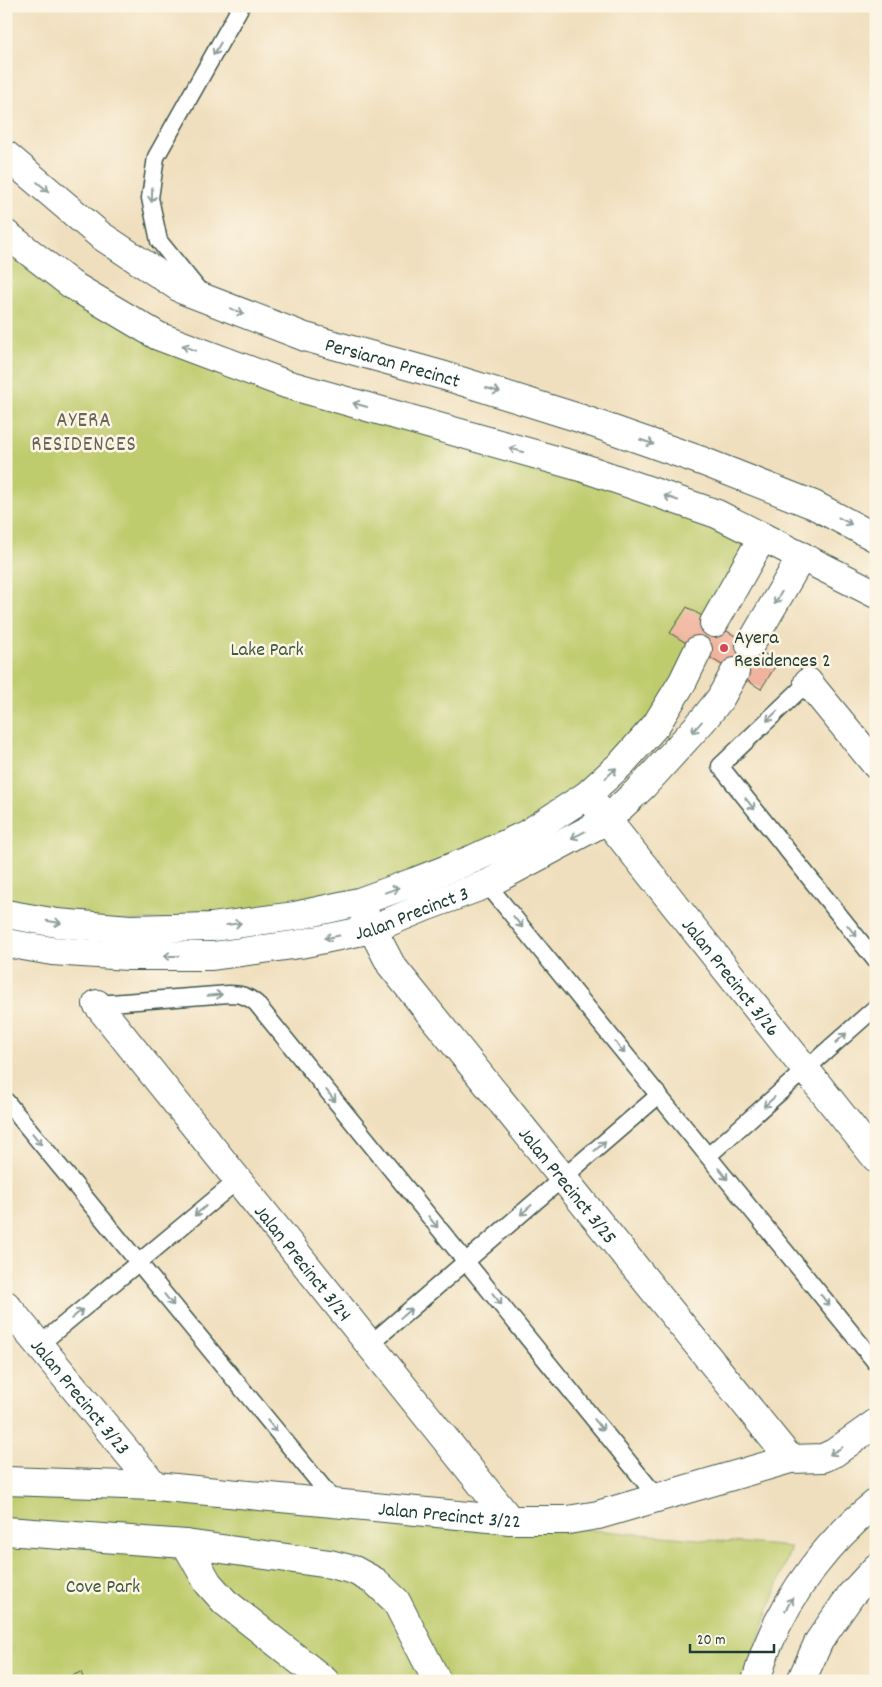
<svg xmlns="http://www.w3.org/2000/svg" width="882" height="1687" font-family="Dekko,sans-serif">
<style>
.green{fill:#bfcc6e;stroke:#6f8451}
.building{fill:#f0b39d}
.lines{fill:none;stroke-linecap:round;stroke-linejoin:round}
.lane-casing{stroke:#3e5549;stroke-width:19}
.street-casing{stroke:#3e5549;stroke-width:30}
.lane{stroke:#fff;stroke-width:16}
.street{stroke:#fff;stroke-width:28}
.oneway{stroke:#8f9e9a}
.poi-dot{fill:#d1495b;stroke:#fcf5e5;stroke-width:2}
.labels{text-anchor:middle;stroke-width:5;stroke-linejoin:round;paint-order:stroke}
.street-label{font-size:20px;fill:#1f3d34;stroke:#fcf5e5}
.poi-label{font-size:20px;fill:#1f3d34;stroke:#fcf5e5;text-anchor:start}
.park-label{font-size:20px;fill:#3f5a40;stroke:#fcf5e5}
.neighbourhood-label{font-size:21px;letter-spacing:1px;fill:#686659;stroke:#fcf5e5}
</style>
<rect width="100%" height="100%" fill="#fcf5e5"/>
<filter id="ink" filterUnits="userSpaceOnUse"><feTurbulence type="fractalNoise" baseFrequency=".02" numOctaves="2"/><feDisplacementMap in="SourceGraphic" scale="10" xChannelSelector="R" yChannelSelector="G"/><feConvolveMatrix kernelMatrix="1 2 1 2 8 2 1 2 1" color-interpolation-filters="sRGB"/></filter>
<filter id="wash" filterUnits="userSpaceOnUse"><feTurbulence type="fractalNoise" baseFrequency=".0096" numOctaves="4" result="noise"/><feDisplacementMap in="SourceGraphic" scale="20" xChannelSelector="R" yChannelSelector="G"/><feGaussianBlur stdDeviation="1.12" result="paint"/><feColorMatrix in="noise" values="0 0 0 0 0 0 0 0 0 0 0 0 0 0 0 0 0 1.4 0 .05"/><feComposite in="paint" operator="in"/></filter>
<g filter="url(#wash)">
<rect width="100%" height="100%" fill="#f0dfbe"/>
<!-- green -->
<g class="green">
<polygon points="6,233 173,341 762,538 672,698 527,834 295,916 57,923 6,909"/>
<polygon points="6,1480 791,1547 744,1681 6,1681"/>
</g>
<g id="blocks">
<!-- building -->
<g class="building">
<polygon points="687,607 778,662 761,689 670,633"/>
<polygon points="81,1672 84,1681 59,1681"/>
</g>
</g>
</g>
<g filter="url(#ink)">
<use href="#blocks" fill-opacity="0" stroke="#3e5549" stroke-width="1"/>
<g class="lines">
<!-- lane casing -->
<g class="lane-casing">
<g id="lane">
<polyline points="201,293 159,241 150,198 156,157 241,6"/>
<polyline points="808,682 720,766 876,961"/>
<polyline points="487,884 876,1363"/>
<path d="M97 1004 229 994C241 994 247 996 256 1003L657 1497"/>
<polyline points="6,1101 335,1502"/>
<polyline points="708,1156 876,1007"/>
<polyline points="39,1345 238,1180"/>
<polyline points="369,1345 659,1095"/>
</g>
</g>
<!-- street casing -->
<g class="street-casing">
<g id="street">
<path id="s1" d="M6 155 100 235 183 290 305 337 445 376 579 418 702 461 814 505 876 538"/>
<polyline points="6,234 72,285 158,336 286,384 584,468 717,514 876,594"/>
<polyline points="714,623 762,538"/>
<polyline points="750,645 802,556"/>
<polyline points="808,682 876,765"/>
<path id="s2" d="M596 806 876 1158"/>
<path id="s3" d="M364 913 391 965 790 1459"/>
<polyline points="6,914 57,923 130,929 212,927 295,916 359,902 414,882 473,859 527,834 587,795 622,763 656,725 683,681 698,650"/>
<path id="s4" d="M6 943 52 951 128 956H212L300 944 372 929 425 907 487 884 607 820 644 785 704 719 720 699 735 672"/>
<path id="s5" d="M97 1004 510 1520"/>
<path id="s6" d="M6 1305 155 1486"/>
<path id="s7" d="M6 1481 155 1486 510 1520H568L598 1515 790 1459 823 1458 834 1453 876 1423"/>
<polyline points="6,1531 186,1544 330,1564 354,1570 376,1582 396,1601 437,1681"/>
<polyline points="186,1544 208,1583 225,1602 325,1681"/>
<path d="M756 1681C760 1669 763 1656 768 1645 790 1591 830 1539 876 1503"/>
<polyline points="801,1681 819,1641 851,1595 876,1568"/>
</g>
</g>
<!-- lane -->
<use href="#lane" class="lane"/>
<!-- street -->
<use href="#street" class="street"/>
</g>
<!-- one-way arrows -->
<defs><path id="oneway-shaft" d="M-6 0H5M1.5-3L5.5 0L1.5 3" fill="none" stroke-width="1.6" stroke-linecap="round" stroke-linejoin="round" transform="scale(1.25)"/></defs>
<g class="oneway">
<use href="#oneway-shaft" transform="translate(217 49) rotate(120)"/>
<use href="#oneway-shaft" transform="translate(43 187) rotate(40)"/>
<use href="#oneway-shaft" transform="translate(152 195) rotate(92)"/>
<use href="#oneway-shaft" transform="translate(237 311) rotate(21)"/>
<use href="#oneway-shaft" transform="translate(189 348) rotate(-159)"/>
<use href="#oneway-shaft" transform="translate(493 390) rotate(17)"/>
<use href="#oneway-shaft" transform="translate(360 405) rotate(-164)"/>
<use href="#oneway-shaft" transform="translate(647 442) rotate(19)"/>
<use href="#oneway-shaft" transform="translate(516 450) rotate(-165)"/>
<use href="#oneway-shaft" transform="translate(671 498) rotate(-161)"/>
<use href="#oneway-shaft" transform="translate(845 521) rotate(28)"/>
<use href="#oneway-shaft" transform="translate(778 598) rotate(120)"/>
<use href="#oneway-shaft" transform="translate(772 716) rotate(136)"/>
<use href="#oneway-shaft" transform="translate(697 727) rotate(132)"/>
<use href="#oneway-shaft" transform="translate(611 773) rotate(-43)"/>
<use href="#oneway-shaft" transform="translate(750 804) rotate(51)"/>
<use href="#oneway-shaft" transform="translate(578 835) rotate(153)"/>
<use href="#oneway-shaft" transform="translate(392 890) rotate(-20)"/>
<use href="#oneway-shaft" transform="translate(54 922) rotate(9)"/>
<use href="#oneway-shaft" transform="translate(518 922) rotate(51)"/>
<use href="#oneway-shaft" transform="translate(234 924) rotate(-8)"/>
<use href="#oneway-shaft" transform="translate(852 931) rotate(51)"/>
<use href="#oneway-shaft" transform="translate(332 937) rotate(169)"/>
<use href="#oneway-shaft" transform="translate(171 956) rotate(180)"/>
<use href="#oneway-shaft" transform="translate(215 995) rotate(-5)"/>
<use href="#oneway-shaft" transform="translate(841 1038) rotate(-42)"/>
<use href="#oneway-shaft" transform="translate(620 1048) rotate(51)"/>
<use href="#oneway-shaft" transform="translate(331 1096) rotate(51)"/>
<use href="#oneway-shaft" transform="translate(769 1102) rotate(138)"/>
<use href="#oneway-shaft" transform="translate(37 1139) rotate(51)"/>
<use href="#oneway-shaft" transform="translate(600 1146) rotate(-41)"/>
<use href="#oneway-shaft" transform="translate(723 1174) rotate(51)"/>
<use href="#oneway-shaft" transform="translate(526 1210) rotate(139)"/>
<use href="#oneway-shaft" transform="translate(200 1211) rotate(140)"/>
<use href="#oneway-shaft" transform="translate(433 1222) rotate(51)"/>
<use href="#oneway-shaft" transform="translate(497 1299) rotate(51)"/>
<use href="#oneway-shaft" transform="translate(169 1300) rotate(51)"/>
<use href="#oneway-shaft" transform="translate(825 1300) rotate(51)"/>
<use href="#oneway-shaft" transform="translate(406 1313) rotate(-41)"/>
<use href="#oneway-shaft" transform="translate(77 1314) rotate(-40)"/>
<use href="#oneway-shaft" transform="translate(599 1425) rotate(51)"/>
<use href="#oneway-shaft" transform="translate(272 1426) rotate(51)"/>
<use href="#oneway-shaft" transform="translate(836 1451) rotate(149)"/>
<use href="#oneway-shaft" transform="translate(789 1604) rotate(-60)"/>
</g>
</g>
<!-- markers -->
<circle class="poi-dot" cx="724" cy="648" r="5"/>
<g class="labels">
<!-- street labels -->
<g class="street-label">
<text dy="7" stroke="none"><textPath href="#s1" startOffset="445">Persiaran Precinct</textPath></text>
<text dy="7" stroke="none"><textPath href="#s4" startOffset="412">Jalan Precinct 3</textPath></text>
<text dy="7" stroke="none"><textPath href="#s2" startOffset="218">Jalan Precinct 3/26</textPath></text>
<text dy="7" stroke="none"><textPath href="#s3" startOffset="341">Jalan Precinct 3/25</textPath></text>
<text dy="7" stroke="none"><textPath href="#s5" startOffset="331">Jalan Precinct 3/24</textPath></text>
<text dy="7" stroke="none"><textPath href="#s6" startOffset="118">Jalan Precinct 3/23</textPath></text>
<text dy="7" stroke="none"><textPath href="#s7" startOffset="445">Jalan Precinct 3/22</textPath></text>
</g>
<!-- poi labels -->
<g class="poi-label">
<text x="734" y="643">Ayera<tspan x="734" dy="23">Residences 2</tspan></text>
</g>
<!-- park labels -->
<g class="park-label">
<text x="267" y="655">Lake Park</text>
<text x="103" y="1592">Cove Park</text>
</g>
<!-- neighbourhood labels -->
<g class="neighbourhood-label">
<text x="84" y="426">AYERA<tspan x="84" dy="24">RESIDENCES</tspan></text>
</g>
</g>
<!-- margin -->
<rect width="882" height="1687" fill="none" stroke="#fcf5e5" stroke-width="25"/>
<!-- scale -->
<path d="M690 1644v8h84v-8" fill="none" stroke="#1f3d34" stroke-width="2.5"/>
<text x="697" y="1644" font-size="15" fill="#1f3d34" stroke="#fcf5e5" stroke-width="4" paint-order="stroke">20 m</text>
</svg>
